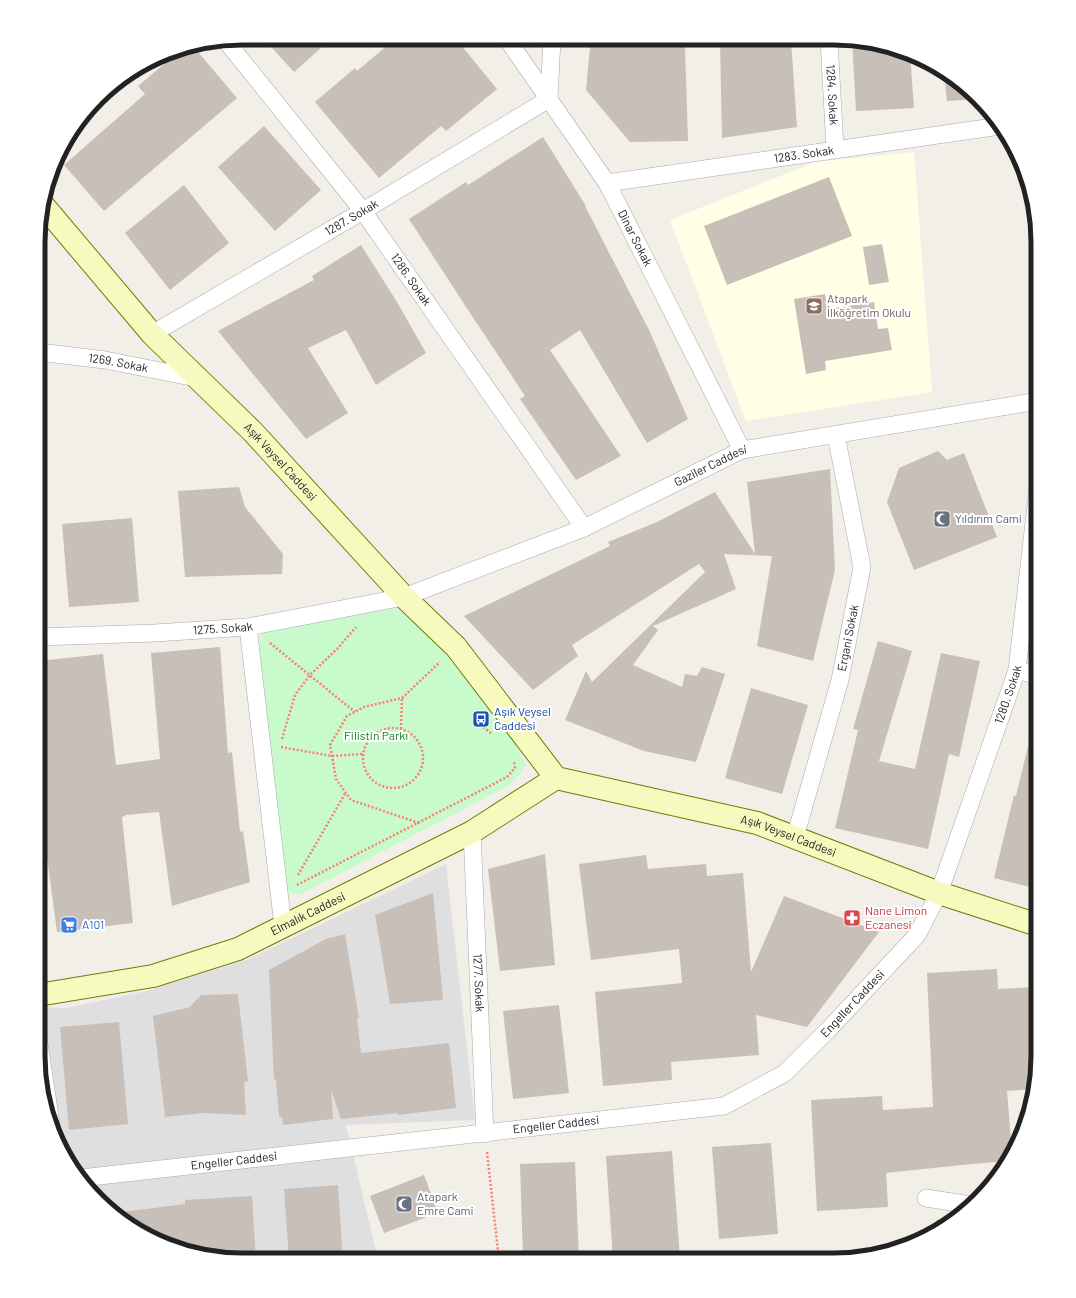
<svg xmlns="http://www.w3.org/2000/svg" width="1076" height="1298" font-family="Barlow,sans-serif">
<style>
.residential{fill:#e0dfdf}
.education{fill:#ffffe5}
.park{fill:#c8facc}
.building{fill:#c7bfb8}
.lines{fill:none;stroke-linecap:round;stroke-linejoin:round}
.street-casing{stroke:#a9a9a9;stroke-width:18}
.secondary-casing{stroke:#707d05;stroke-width:24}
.path{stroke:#fa8072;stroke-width:2.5;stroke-dasharray:2 2;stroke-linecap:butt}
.street{stroke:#fff;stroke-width:17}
.secondary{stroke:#f7fabf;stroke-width:22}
.labels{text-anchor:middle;stroke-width:4;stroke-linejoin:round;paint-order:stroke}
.street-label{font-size:12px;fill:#222;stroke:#fff}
.education-label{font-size:12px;fill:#785e54;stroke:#fff;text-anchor:start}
.worship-label{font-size:12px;fill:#5b616d;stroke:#fff;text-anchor:start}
.transit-label{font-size:12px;fill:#164399;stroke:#fff;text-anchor:start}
.park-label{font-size:12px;fill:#0c8416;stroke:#fff}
.health-label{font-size:12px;fill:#be3a42;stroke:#fff;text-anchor:start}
.shop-label{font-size:12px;fill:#366cbe;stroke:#fff;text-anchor:start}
.rim{fill:none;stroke:#222;stroke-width:5}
</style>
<rect width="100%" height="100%" fill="#f2efe9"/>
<!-- residential -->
<polygon class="residential" points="446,864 475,1120 346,1125 378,1260 229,1260 177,1249 140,1233 98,1200 65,1158 45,1109 38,1056 38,1007 66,1008 151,990 249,959"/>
<!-- education -->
<polygon class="education" points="914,152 932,392 746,421 670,220 815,162"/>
<!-- park -->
<polygon class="park" points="397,608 433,640 506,727 526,765 520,774 510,785 299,895 287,892 259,646 262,632"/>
<!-- building -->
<g class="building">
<polygon points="263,38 332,38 294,72"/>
<polygon points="396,38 456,39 497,89 446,131 441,126 379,178 315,102 355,68 357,71"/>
<polygon points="771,40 791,40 797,127 722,138 720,42"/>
<polygon points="852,40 861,40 910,53 914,108 856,111"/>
<polygon points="193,46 237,98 104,211 64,165 145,94 138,86 183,48"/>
<polygon points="590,47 685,47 688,141 630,142 586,90"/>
<polygon points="944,71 947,72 979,99 947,101"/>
<polygon points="264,126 321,190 275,231 218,167"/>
<polygon points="543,137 586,206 585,206 649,330 688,419 647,443 580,330 550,350 621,456 576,480 520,399 525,396 470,313 409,219 466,182 468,185"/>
<polygon points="829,177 852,236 727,285 704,226"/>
<polygon points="184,185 229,243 170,290 125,233"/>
<polygon points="882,244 889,282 869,285 863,247"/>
<polygon points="361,245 397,302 426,353 376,385 346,330 308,348 348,413 306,439 218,331 314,280 312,276"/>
<polygon points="825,294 828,309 874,302 878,329 888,328 892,350 825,361 826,370 806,374 794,299"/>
<polygon points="938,451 947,460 964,453 997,537 914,570 887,502 899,468"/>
<polygon points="830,469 835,570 813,661 757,646 772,556 724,554 736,589 653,626 658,630 633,665 682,687 685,674 697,676 702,667 725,674 696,762 644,751 565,720 586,671 592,682 705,572 699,564 572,645 578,656 533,690 464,616 610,546 608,542 657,522 715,492 755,554 747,482"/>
<polygon points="239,487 245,507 283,554 282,574 185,577 178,491"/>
<polygon points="132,518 139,602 69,607 62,524"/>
<polygon points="878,641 912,651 879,761 915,769 941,653 980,661 959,757 949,754 928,849 835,828 858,730 853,729"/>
<polygon points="220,647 228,753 232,752 240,832 243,831 250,882 172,906 159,812 125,815 125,816 122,817 133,923 57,932 39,797 39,661 103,654 116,765 160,759 151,653"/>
<polygon points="751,688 808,705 782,794 725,778"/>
<polygon points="1031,734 1038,735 1038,889 994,878 1014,795 1016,796"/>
<polygon points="545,854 555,965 500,971 488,869"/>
<polygon points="646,855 648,869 706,864 707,876 743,873 751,972 784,896 879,932 807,1027 756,1015 759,1055 671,1062 672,1080 603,1086 595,992 682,983 679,949 591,960 579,864"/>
<polygon points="433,893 443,1000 390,1004 375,915"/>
<polygon points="345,934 359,1018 357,1018 361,1053 449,1043 456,1108 398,1115 398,1113 341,1119 331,1090 333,1119 283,1125 282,1117 279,1117 276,1079 274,1080 269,970 326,939"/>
<polygon points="997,969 998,989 1038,987 1038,1069 1034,1089 1007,1091 1012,1153 1007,1161 961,1165 886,1173 888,1207 817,1211 811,1100 882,1096 883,1110 933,1107 927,973"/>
<polygon points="238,994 248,1081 244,1082 246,1115 204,1113 165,1117 153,1016 190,1007 201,995"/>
<polygon points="559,1005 569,1093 513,1099 503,1011"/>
<polygon points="119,1022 128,1124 69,1130 60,1027"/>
<polygon points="771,1143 778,1234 719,1239 712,1147"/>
<polygon points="672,1151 680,1258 659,1260 613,1260 606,1156"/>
<polygon points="575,1162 579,1260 523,1260 520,1164"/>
<polygon points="424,1175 438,1213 384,1233 370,1196"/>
<polygon points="338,1185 343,1260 289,1260 284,1189"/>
<polygon points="252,1196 256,1260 229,1260 177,1249 140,1233 114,1213 185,1204 185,1200"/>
</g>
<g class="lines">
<!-- street casing -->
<g class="street-casing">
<g id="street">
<path id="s1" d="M507 39 607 183 742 450"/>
<path id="s2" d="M829 40 835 149"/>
<path id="s3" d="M226 41 363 211 584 528"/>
<path id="s4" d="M607 183 1000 126"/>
<path id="s5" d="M152 334 363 211 549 99 552 39"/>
<path id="s6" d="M39 352 105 360 196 378"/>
<polyline points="248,627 283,926"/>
<path id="s7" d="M39 637 155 633 248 627 404 597 584 528 742 450 1038 401"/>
<polyline points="1017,670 1038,676"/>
<path id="s8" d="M472 832 485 1134"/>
<path id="s9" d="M795 837 840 680 862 567 836 435"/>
<polyline points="38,1036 51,1124"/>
<path id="s10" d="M81 1178 724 1106 785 1073 828 1030 917 935 939 893 1017 670 1038 488"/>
<polyline points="926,1198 971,1205"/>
</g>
</g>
<!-- secondary casing -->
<g class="secondary-casing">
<g id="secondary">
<path id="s11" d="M43 205 152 334 253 432 404 597 456 647 556 778 757 823 939 893 1038 925"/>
<path id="s12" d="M38 995 153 976 238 949 472 832 556 778"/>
</g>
</g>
<!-- path -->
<g class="path">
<polyline points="270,643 355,712"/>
<polyline points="479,716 482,726 492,734"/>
<circle cx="393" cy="758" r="30"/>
<polyline points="401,729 402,698"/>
<polyline points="282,739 295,695 310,675 338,648 356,627"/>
<polyline points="281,747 332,756 363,754"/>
<polyline points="419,823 351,800 336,779 330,745 347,716 364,707 402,698 440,662"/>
<polyline points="298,875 346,792"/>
<polyline points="297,885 507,777 515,768 514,761"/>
<polyline points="487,1152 499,1260"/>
<polyline points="921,1239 940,1219"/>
</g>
<!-- street -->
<use href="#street" class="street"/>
<!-- secondary -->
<use href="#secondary" class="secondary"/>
</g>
<!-- icons -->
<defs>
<g id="school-square" transform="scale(0.9)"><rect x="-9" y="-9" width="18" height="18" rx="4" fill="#8d6e63" stroke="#fff"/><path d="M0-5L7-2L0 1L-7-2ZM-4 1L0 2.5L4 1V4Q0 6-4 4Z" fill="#fff"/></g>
<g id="mosque-square" transform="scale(0.9)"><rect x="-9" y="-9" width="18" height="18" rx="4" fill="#6b7280" stroke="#fff"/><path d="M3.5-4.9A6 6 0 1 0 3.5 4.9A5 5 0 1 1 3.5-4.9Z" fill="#fff"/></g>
<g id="bus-square" transform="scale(0.9)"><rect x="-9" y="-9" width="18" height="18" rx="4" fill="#1a4fb4" stroke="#fff"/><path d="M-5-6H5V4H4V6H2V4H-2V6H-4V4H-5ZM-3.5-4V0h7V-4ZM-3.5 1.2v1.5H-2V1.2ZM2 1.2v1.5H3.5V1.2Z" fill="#fff"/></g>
<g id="pharmacy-square" transform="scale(0.9)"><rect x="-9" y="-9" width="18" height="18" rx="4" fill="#e0444e" stroke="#fff"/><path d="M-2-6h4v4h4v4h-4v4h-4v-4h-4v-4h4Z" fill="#fff"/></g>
<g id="supermarket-square" transform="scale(0.9)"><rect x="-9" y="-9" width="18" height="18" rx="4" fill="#3f7fe0" stroke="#fff"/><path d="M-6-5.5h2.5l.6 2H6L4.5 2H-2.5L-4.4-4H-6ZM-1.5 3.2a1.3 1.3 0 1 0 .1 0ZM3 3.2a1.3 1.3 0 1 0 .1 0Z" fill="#fff"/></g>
</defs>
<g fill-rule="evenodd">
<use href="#school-square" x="814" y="306"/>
<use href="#mosque-square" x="942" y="519"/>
<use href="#bus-square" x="481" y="719"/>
<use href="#pharmacy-square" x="852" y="918"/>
<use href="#supermarket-square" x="69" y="925"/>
<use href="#mosque-square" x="404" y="1204"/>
</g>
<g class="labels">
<!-- street labels -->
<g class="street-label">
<text dy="4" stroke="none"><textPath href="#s2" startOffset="55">1284. Sokak</textPath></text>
<text dy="4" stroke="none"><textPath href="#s4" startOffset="199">1283. Sokak</textPath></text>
<text dy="4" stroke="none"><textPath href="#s5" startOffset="231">1287. Sokak</textPath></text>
<text dy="4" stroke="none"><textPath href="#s1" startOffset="237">Dinar Sokak</textPath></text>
<text dy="4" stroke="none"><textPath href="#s3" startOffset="302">1286. Sokak</textPath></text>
<text dy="4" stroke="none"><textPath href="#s6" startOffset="80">1269. Sokak</textPath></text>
<text dy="4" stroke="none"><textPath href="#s11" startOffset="350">Aşık Veysel Caddesi</textPath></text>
<text dy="4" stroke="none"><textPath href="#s7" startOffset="702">Gaziler Caddesi</textPath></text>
<text dy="4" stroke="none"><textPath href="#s7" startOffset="184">1275. Sokak</textPath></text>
<text dy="4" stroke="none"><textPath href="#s9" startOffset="206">Ergani Sokak</textPath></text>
<text dy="4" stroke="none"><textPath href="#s10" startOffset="1165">1280. Sokak</textPath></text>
<text dy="4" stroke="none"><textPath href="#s11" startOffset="1010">Aşık Veysel Caddesi</textPath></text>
<text dy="4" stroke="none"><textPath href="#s12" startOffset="284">Elmalık Caddesi</textPath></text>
<text dy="4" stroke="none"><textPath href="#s8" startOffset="151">1277. Sokak</textPath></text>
<text dy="4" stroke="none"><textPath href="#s10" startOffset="813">Engeller Caddesi</textPath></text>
<text dy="4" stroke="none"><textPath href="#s10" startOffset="478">Engeller Caddesi</textPath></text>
<text dy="4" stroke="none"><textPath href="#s10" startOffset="154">Engeller Caddesi</textPath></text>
</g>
<!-- education labels -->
<g class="education-label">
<text x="827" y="303">Atapark<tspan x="827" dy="14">İlköğretim Okulu</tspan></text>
</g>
<!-- worship labels -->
<g class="worship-label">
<text x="955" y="523">Yıldırım Cami</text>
<text x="417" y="1201">Atapark<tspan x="417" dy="14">Emre Cami</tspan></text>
</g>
<!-- transit labels -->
<g class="transit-label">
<text x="494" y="716">Aşık Veysel<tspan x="494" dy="14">Caddesi</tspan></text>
</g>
<!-- park labels -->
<g class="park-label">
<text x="376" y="740">Filistin Parkı</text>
</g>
<!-- health labels -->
<g class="health-label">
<text x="865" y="915">Nane Limon<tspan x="865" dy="14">Eczanesi</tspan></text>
</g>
<!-- shop labels -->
<g class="shop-label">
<text x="82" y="929">A101</text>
</g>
</g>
<!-- crop -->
<path d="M0 0H1076V1298H0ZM242 45H834A197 197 0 0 1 1031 242V1056A197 197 0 0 1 834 1253H242A197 197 0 0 1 45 1056V242A197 197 0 0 1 242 45Z" fill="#fff" fill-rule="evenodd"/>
<path class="rim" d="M242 45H834A197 197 0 0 1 1031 242V1056A197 197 0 0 1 834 1253H242A197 197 0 0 1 45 1056V242A197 197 0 0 1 242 45Z"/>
</svg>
